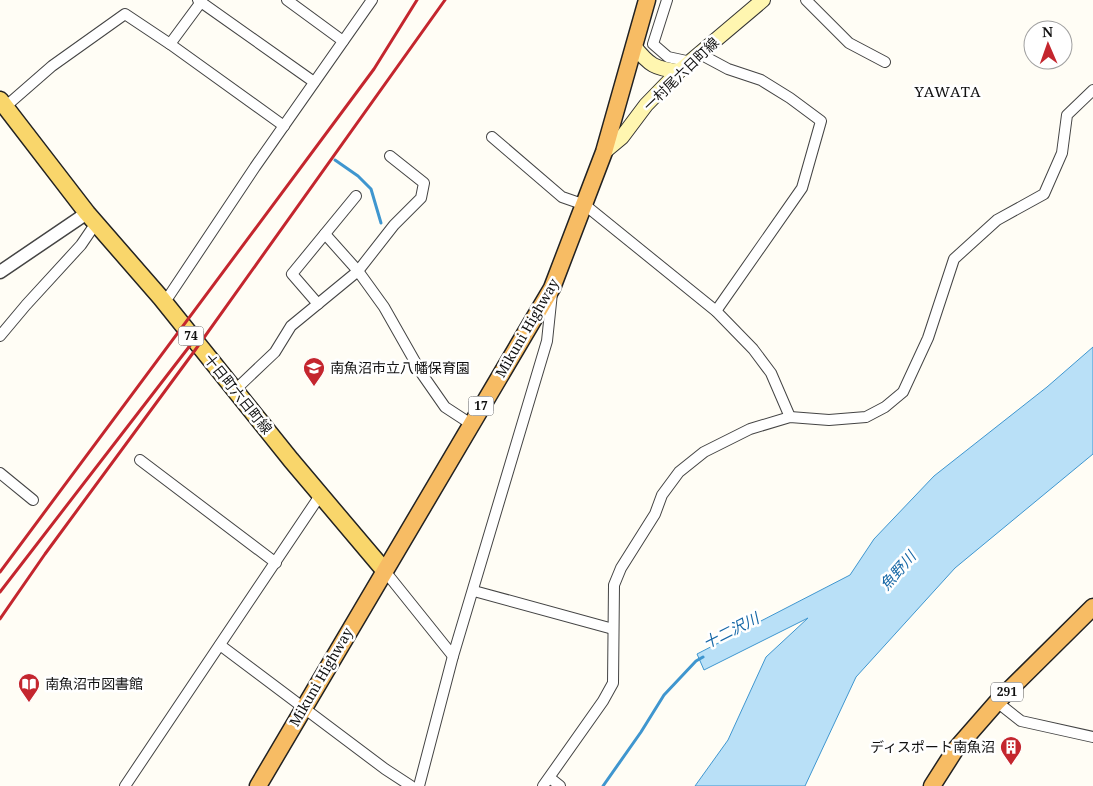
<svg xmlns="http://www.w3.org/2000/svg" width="1093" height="786" font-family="'Noto Serif','Noto Sans JP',serif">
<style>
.water{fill:#b9e0f7;stroke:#3f96cf}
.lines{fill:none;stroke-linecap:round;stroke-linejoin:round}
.stream{stroke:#3f96cf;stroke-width:3}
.minor-casing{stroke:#444;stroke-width:12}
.tertiary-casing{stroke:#444;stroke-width:15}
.secondary-casing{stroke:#333;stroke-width:16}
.primary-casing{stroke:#222;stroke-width:19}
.trunk-casing{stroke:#222;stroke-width:19}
.minor{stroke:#fff;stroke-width:10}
.tertiary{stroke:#fff;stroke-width:12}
.secondary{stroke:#fff6b0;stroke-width:14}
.primary{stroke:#f9d66b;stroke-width:16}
.trunk{stroke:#f7bc64;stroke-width:16}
.rail{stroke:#c4262e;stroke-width:3}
.labels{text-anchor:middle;stroke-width:5;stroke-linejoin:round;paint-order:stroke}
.shield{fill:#fff;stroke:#585858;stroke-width:1}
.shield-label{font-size:12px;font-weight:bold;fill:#111}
.street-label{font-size:14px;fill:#111;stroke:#fff}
.poi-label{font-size:14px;fill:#111;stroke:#fff;text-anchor:start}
.neighbourhood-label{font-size:15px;letter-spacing:1px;fill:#111;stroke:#fff}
.water-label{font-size:15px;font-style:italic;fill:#1768a6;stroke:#fff}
</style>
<rect width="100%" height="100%" fill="#fffdf5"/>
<!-- water -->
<polygon class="water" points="1093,347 1093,454 955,568 856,677 805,786 695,786 728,740 766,657 808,618 704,670 697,654 850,575 874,539 934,476 1047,387"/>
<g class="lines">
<!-- stream -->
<g class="stream">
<polyline points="335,160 358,176 371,189 381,223"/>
<polyline points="603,786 641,732 664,695 696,661 703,657"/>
</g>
<!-- minor casing -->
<g class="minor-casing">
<g id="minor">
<polyline points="198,0 314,82"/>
<polyline points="287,0 343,41"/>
<polyline points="667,0 653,44 668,57 691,62"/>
<polyline points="806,0 849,43 885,62"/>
<polyline points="170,44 201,2"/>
<polyline points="700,54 728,69 761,80 790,98 821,121 802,188 716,311"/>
<polyline points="5,107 52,66 125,14 170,44 284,126"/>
<polyline points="492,137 562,197 585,205 716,311 753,349 771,373 790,417"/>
<polyline points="325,234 358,271 384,307 422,374 445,407 471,424"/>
<polyline points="161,298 169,296 255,167 372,0"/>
<polyline points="318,304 292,274 356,196"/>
<polyline points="0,336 26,305 81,245 96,223"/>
<polyline points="235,390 275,352 291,326 358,271 394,225 421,198 424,183 390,156"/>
<polyline points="140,460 276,563"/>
<polyline points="0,473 33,500"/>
<polyline points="384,570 453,656"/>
<polyline points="474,591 613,629"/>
<polyline points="220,645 385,769 411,786"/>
<polyline points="997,702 1021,721 1093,737"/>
<polyline points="550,778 560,786"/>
<polyline points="125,786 321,494"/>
<polyline points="419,786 453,656 547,341 552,293"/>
<polyline points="543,786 603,701 613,683 614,585 621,568 655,514 662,495 679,472 704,452 750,429 790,417 829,420 866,417 885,407 903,392 928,338 954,259 997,220 1044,194 1062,153 1067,115 1093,90"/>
</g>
</g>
<!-- tertiary casing -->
<g class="tertiary-casing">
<polyline id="tertiary" points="0,272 87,213"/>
</g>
<!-- secondary casing -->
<g class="secondary-casing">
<g id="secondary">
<path d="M634 46C649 65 655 69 679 71"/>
<polyline points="604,152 622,137 646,105 679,71 763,0"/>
</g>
</g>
<!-- primary casing -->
<g class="primary-casing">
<polyline id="primary" points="0,100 87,213 161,298 291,460 384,570"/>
</g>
<!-- trunk casing -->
<g class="trunk-casing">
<g id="trunk">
<polyline points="258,786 552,288 604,152 647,0"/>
<polyline points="932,786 955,750 997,702 1093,607"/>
</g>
</g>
<!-- minor -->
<use href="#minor" class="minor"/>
<!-- tertiary -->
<use href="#tertiary" class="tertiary"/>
<!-- secondary -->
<use href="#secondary" class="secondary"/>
<!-- primary -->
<use href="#primary" class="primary"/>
<!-- trunk -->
<use href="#trunk" class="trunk"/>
<!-- rail -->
<g class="rail">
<polyline points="0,572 374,69 417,0"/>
<polyline points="0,592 192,343"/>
<polyline points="0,619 45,554 193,353 445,0"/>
</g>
</g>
<!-- icons -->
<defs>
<g id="school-pin" transform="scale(1.125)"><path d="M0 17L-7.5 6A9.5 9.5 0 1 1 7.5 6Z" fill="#c4262e" stroke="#fff"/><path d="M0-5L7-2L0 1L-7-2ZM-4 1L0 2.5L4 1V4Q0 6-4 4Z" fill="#fff"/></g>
<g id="library-pin" transform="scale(1.125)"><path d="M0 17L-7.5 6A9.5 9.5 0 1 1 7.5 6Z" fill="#c4262e" stroke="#fff"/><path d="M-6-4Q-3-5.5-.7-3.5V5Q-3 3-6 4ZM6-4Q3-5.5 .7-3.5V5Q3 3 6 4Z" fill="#fff"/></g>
<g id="building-pin" transform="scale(1.125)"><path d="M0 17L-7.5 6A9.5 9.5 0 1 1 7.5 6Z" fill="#c4262e" stroke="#fff"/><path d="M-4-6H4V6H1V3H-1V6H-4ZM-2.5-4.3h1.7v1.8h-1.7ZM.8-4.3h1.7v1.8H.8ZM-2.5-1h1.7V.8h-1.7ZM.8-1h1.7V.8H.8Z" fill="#fff"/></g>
</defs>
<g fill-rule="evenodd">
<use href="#school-pin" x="314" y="368"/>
<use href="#library-pin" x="29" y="684"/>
<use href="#building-pin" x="1011" y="747"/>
</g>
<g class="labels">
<!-- shield labels -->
<g class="shield">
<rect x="178.5" y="326.5" width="25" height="19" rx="4"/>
<rect x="468.5" y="396.5" width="25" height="19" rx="4"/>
<rect x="991" y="682.5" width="32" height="19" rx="4"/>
</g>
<g class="shield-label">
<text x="191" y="340">74</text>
<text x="481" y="410">17</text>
<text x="1007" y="696">291</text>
</g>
<!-- street labels -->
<g class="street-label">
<text transform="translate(681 74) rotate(-44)" y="5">一村尾六日町線</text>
<text transform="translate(527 328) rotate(-60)" y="5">Mikuni Highway</text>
<text transform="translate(238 394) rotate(51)" y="5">十日町六日町線</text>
<text transform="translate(321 677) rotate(-60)" y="5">Mikuni Highway</text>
</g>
<!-- poi labels -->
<g class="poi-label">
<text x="330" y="373">南魚沼市立八幡保育園</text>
<text x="45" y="689">南魚沼市図書館</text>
<text x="995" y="752" text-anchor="end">ディスポート南魚沼</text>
</g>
<!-- neighbourhood labels -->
<g class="neighbourhood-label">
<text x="948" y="97">YAWATA</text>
</g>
<!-- water labels -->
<g class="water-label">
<text transform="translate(898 571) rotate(-49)" y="5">魚野川</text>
<text transform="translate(731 631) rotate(-27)" y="5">十二沢川</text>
</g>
</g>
<!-- north arrow -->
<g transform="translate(1048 45) rotate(358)"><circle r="24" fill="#ffffff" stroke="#a0a0a0"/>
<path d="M0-4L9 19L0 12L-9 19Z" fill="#c4262e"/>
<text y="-8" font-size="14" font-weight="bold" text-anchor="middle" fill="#111111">N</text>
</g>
</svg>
